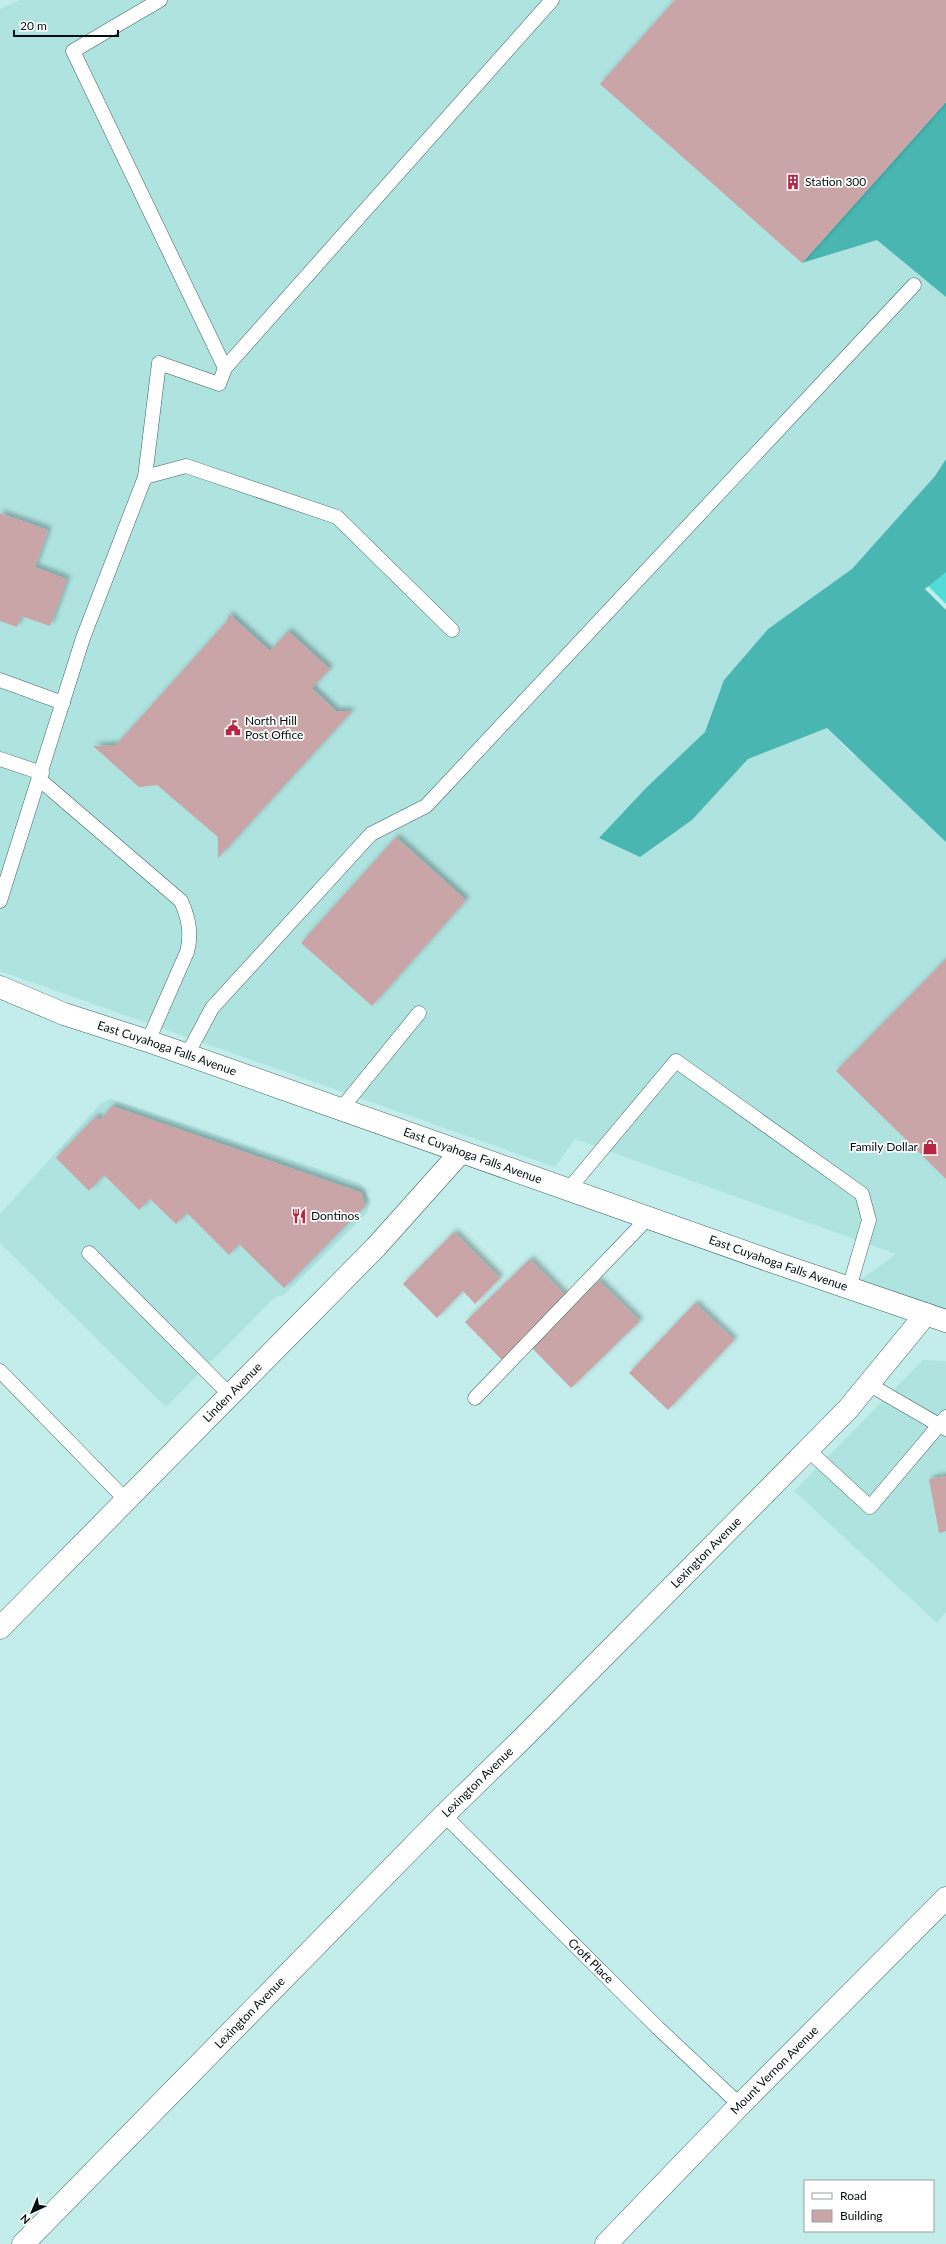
<svg xmlns="http://www.w3.org/2000/svg" width="946" height="2244" font-family="Lato,sans-serif">
<style>
.built{fill:#afe3e0}
.green{fill:#52dcd7}
.forest{fill:#49b6b1}
.building{fill:#caa5a7;filter:url(#shadow)}
.lines{fill:none;stroke-linecap:round;stroke-linejoin:round}
.lane-casing{stroke:#3d6462;stroke-width:15}
.street-casing{stroke:#3d6462;stroke-width:23}
.secondary-casing{stroke:#3d6462;stroke-width:23}
.lane{stroke:#fff;stroke-width:14}
.street{stroke:#fff;stroke-width:22}
.secondary{stroke:#fff;stroke-width:22}
.labels{text-anchor:middle;stroke-width:3.5;stroke-linejoin:round;paint-order:stroke}
.poi-label{font-size:12px;fill:#020f0e;stroke:#fff;text-anchor:start}
.street-label{font-size:12px;fill:#020f0e;stroke:#fff}
</style>
<defs>
<filter id="shadow"><feDropShadow dx="3.5" dy="-3.5" stdDeviation="2" flood-color="#0004"/></filter>
</defs>
<rect width="100%" height="100%" fill="#c2edea"/>
<!-- built -->
<g class="built">
<polygon points="20,0 946,0 946,103 803,263 877,239 946,297 946,459 935,476 852,569 768,629 724,680 705,732 647,787 692,820 748,759 827,728 854,757 866,744 946,812 946,1321 849,1288 896,1254 575,1139 555,1167 0,971 0,9"/>
<polygon points="111,1099 360,1183 370,1201 367,1213 284,1295 275,1297 166,1407 0,1243 0,1214 101,1103"/>
<polygon points="923,1360 946,1361 946,1612 937,1623 794,1491"/>
</g>
<!-- green -->
<polygon class="green" points="946,568 946,604 926,584"/>
<!-- forest -->
<g class="forest">
<polygon points="946,102 946,297 877,240 802,263"/>
<polygon points="946,459 946,572 925,589 946,610 946,842 827,728 748,759 692,820 640,857 599,838 647,787 705,732 724,680 768,629 852,569 935,476"/>
</g>
<!-- building -->
<g class="building">
<polygon points="675,0 946,0 946,102 802,263 600,84"/>
<polygon points="0,513 48,530 35,567 67,579 50,626 21,616 17,627 0,621"/>
<polygon points="229,614 270,651 288,631 330,669 312,688 336,711 352,711 218,858 218,837 157,785 139,787 93,746 116,745 227,621"/>
<polygon points="396,837 466,900 372,1006 301,943"/>
<polygon points="946,959 946,1179 836,1071"/>
<polygon points="112,1106 357,1191 362,1193 365,1206 284,1288 239,1244 229,1255 187,1213 176,1224 150,1199 139,1210 104,1175 89,1191 56,1158 96,1116 100,1120"/>
<polygon points="454,1232 500,1278 475,1304 463,1291 437,1318 403,1284"/>
<polygon points="530,1259 569,1299 504,1362 465,1322"/>
<polygon points="598,1280 640,1321 571,1388 531,1347"/>
<polygon points="695,1303 734,1340 668,1410 629,1373"/>
<polygon points="946,1476 946,1531 939,1533 929,1479"/>
</g>
<g class="lines">
<!-- lane casing -->
<g class="lane-casing">
<g id="lane">
<polyline points="160,0 73,51 225,368"/>
<polyline points="145,477 159,363 219,384 225,368 552,0"/>
<polyline points="0,680 63,703"/>
<polyline points="0,759 42,773"/>
<path d="M39 779 181 901C189 918 192 934 187 952L148 1041"/>
<polyline points="0,901 83,638 145,477 186,466 337,517 452,630"/>
<polyline points="187,1055 212,1008 371,834 426,806 914,285"/>
<polyline points="341,1109 419,1013"/>
<polyline points="568,1190 676,1061 862,1194 869,1220 849,1288"/>
<polyline points="89,1253 230,1395"/>
<polyline points="0,1371 126,1500"/>
<polyline points="870,1385 946,1429"/>
<polyline points="475,1398 648,1218"/>
<polyline points="808,1450 870,1507 946,1417"/>
<path id="s1" d="M444 1815 658 2028 740 2105"/>
</g>
</g>
<!-- street casing -->
<g class="street-casing">
<g id="street">
<path id="s2" d="M0 1628 376 1247 461 1152"/>
<path id="s3" d="M23 2244 444 1815 525 1736 848 1409 926 1314"/>
<path id="s4" d="M606 2244 740 2105 946 1898"/>
</g>
</g>
<!-- secondary casing -->
<g class="secondary-casing">
<g id="secondary">
<path id="s5" d="M0 987 64 1014 148 1041 779 1264 946 1321"/>
</g>
</g>
<!-- lane -->
<use href="#lane" class="lane"/>
<!-- street -->
<use href="#street" class="street"/>
<!-- secondary -->
<use href="#secondary" class="secondary"/>
</g>
<!-- icons -->
<defs>
<g id="building-bare" transform="scale(1.2)"><path d="M-4-6H4V6H1V3H-1V6H-4ZM-2.5-4.3h1.7v1.8h-1.7ZM.8-4.3h1.7v1.8H.8ZM-2.5-1h1.7V.8h-1.7ZM.8-1h1.7V.8H.8Z" fill="#b72546" stroke="#fff" stroke-width="2.5" paint-order="stroke"/></g>
<g id="civic-bare" transform="scale(1.2)"><path d="M-.6-6.5H3V-4.5H.6V-3L4-1V1h2V6H-6V1h2V-1L-.6-3ZM-1.2 2.5V6h2.4V2.5Z" fill="#b72546" stroke="#fff" stroke-width="2.5" paint-order="stroke"/></g>
<g id="shop-bare" transform="scale(1.2)"><path d="M-5-2.5h2.3a2.7 3.5 0 0 1 5.4 0H5L5.5 6h-11ZM-1.5-2.5h3a1.5 2.3 0 0 0-3 0Z" fill="#b72546" stroke="#fff" stroke-width="2.5" paint-order="stroke"/></g>
<g id="restaurant-bare" transform="scale(1.2)"><path d="M-5-6h1v4h1v-4h1v4h1v-4h1v5L-1.5 .5V6h-2V.5L-5-1ZM5-6V6H3V1.5H1.5Q1.5-4 5-6Z" fill="#b72546" stroke="#fff" stroke-width="2.5" paint-order="stroke"/></g>
</defs>
<g fill-rule="evenodd">
<use href="#building-bare" x="793" y="182"/>
<use href="#civic-bare" x="233" y="728"/>
<use href="#shop-bare" x="930" y="1147"/>
<use href="#restaurant-bare" x="299" y="1216"/>
</g>
<g class="labels">
<!-- poi labels -->
<g class="poi-label">
<text x="805" y="186">Station 300</text>
<text x="245" y="725">North Hill<tspan x="245" dy="14">Post Office</tspan></text>
<text x="918" y="1151" text-anchor="end">Family Dollar</text>
<text x="311" y="1220">Dontinos</text>
</g>
<!-- street labels -->
<g class="street-label">
<text dy="4" stroke="none"><textPath href="#s5" startOffset="178">East Cuyahoga Falls Avenue</textPath></text>
<text dy="4" stroke="none"><textPath href="#s5" startOffset="502">East Cuyahoga Falls Avenue</textPath></text>
<text dy="4" stroke="none"><textPath href="#s5" startOffset="826">East Cuyahoga Falls Avenue</textPath></text>
<text dy="4" stroke="none"><textPath href="#s2" startOffset="331">Linden Avenue</textPath></text>
<text dy="4" stroke="none"><textPath href="#s3" startOffset="972">Lexington Avenue</textPath></text>
<text dy="4" stroke="none"><textPath href="#s3" startOffset="648">Lexington Avenue</textPath></text>
<text dy="4" stroke="none"><textPath href="#s1" startOffset="207">Croft Place</textPath></text>
<text dy="4" stroke="none"><textPath href="#s3" startOffset="324">Lexington Avenue</textPath></text>
<text dy="4" stroke="none"><textPath href="#s4" startOffset="242">Mount Vernon Avenue</textPath></text>
</g>
</g>
<!-- legend -->
<rect x="804" y="2180" width="130" height="52" fill="#ffffff" stroke="#9a9f9f"/>
<rect x="812" y="2193" width="20" height="6" fill="#ffffff" stroke="#9a9f9f"/>
<text x="840" y="2200" font-size="12" fill="#020f0e">Road</text>
<rect x="812" y="2210" width="20" height="12" fill="#caa5a7" stroke="#9a9f9f"/>
<text x="840" y="2220" font-size="12" fill="#020f0e">Building</text>
<!-- north arrow -->
<g transform="translate(32 2212) rotate(224)" stroke="#ffffff" stroke-width="3" paint-order="stroke">
<path d="M0-3L7 15L0 10L-7 15Z" fill="#020f0e"/>
<text y="-6" font-size="11" font-weight="bold" text-anchor="middle" fill="#020f0e">N</text>
</g>
<!-- scale -->
<path d="M14 30v6h104v-6" fill="none" stroke="#020f0e" stroke-width="2"/>
<text x="20" y="30" font-size="12" fill="#020f0e" stroke="#ffffff" stroke-width="3" paint-order="stroke">20 m</text>
</svg>
